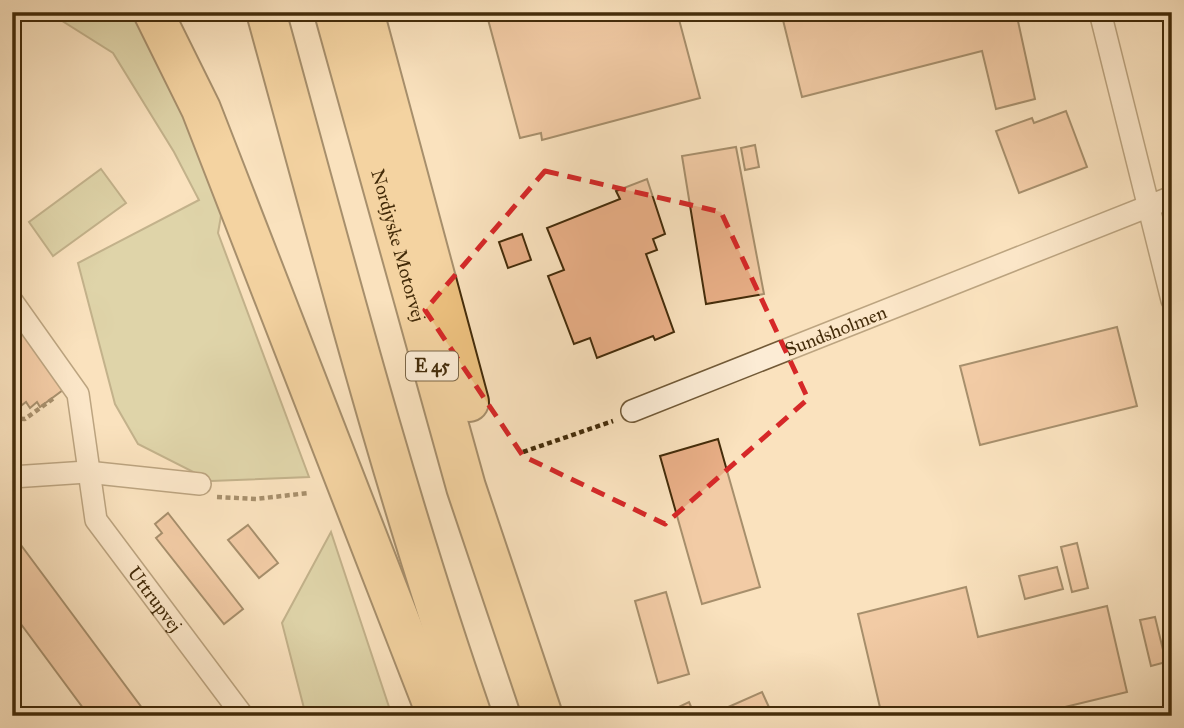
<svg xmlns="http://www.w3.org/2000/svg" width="1184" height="728" font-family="'IM FELL Great Primer',serif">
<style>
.green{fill:#bec391;stroke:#81784e;stroke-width:2}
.building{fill:#e9af87;stroke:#442c0a;stroke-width:2}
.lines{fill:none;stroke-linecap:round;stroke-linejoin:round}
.minor-casing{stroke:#725a37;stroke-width:24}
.motorway-casing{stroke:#442c0a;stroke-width:42}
.path{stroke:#442c0a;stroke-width:4.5;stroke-dasharray:5 3.5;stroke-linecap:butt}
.minor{stroke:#fcecd5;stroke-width:21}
.motorway{stroke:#edc17f;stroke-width:38}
.marked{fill:none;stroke:#d62828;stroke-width:5;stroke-dasharray:14 9;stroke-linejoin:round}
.labels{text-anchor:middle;stroke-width:5;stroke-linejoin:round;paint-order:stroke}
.shield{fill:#fcecd5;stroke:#7b6647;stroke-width:2}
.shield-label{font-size:18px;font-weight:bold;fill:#442c0a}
.street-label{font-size:19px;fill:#442c0a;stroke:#fcecd5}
</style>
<rect width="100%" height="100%" fill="#fae2be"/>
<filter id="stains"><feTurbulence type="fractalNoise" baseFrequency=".00286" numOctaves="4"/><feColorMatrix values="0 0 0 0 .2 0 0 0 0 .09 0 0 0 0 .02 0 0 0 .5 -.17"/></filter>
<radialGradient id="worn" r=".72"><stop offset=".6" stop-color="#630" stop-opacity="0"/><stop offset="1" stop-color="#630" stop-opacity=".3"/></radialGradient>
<!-- green -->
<g class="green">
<polygon points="48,12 129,12 171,74 222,210 218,233 309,477 211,481 138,444 115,404 78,263 199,200 174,152 113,53"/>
<polygon points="101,169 126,203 53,256 29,222"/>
<polygon points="331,532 392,716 306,716 282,623"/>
</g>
<!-- building -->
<g class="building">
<polygon points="486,12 677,12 700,98 542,140 541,133 520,138"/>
<polygon points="781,12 1016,12 1035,99 996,109 982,51 802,97"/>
<polygon points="1066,111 1087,167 1019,193 996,131 1032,118 1034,123"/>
<polygon points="755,145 759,167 745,170 741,148"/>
<polygon points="736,147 764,294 706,304 682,156"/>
<polygon points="647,179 665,234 653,239 657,250 646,254 674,332 655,340 653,336 597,358 590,338 574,344 548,276 564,270 547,228 620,199 616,191"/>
<polygon points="522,234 531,260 508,268 499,242"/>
<polygon points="12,311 67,387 40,407 37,402 30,408 26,402 22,405 12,391"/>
<polygon points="1117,327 1137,406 980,445 960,366"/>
<polygon points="718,439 760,587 702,604 660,456"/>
<polygon points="168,513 243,609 224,624 156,538 162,533 155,524"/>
<polygon points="248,525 278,563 259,578 228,540"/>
<polygon points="12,533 148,716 89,716 12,612"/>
<polygon points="1077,543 1088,588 1072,592 1061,547"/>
<polygon points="1057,567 1063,589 1025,599 1019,576"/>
<polygon points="966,587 978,637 1107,606 1127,692 1028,716 882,716 858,614"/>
<polygon points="666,592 689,674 658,683 635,601"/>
<polygon points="1155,617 1166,662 1151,666 1140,620"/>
<polygon points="762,692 773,716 708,716"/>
<polygon points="689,702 695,716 667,716 666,713"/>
</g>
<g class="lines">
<!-- minor casing -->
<g class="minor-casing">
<g id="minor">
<polyline points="1100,12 1172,300"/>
<path id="s1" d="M12 301 78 394 96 520 243 716"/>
<path id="s2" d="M632 411 1172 197"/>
<polyline points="12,477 87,472 200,484"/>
</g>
</g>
<!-- motorway casing -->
<g class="motorway-casing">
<g id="motorway">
<polyline points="153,12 201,109 437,716"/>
<path d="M266 12C331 248 392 485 472 716"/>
<path id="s3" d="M334 12 466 487 543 716"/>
<polyline points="364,12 469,402"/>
</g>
</g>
<!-- path -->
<g class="path">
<polyline points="12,418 25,419 54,398"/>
<polyline points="12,432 15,455"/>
<polyline points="523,452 613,421"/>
<polyline points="217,497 256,499 308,493"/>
</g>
<!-- minor -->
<use href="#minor" class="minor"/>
<!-- motorway -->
<use href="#motorway" class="motorway"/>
</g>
<!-- marked area -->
<path d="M0 0H1184V728H0ZM545 171 721 212 808 399 665 524 523 456 425 310Z" fill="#fae2be" fill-opacity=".55" fill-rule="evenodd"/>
<path class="marked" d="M545 171 721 212 808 399 665 524 523 456 425 310Z"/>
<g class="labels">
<!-- shield labels -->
<rect class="shield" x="406" y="351.5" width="52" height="29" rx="5"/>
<g class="shield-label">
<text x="432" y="372">E 45</text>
</g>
<!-- street labels -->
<g class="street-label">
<text dy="7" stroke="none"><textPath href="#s3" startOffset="242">Nordjyske Motorvej</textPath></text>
<text dy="7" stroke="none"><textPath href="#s2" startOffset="219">Sundsholmen</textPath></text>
<text dy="7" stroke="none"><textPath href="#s1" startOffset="340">Uttrupvej</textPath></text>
</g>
</g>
<!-- margin -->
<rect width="1184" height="728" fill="none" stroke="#fae2be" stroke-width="42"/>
<rect x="14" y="14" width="1156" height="700" fill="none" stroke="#442c0a" stroke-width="3.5"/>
<rect x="21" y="21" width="1142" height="686" fill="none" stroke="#442c0a" stroke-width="2"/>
<rect width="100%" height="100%" filter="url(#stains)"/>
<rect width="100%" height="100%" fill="url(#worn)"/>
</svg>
